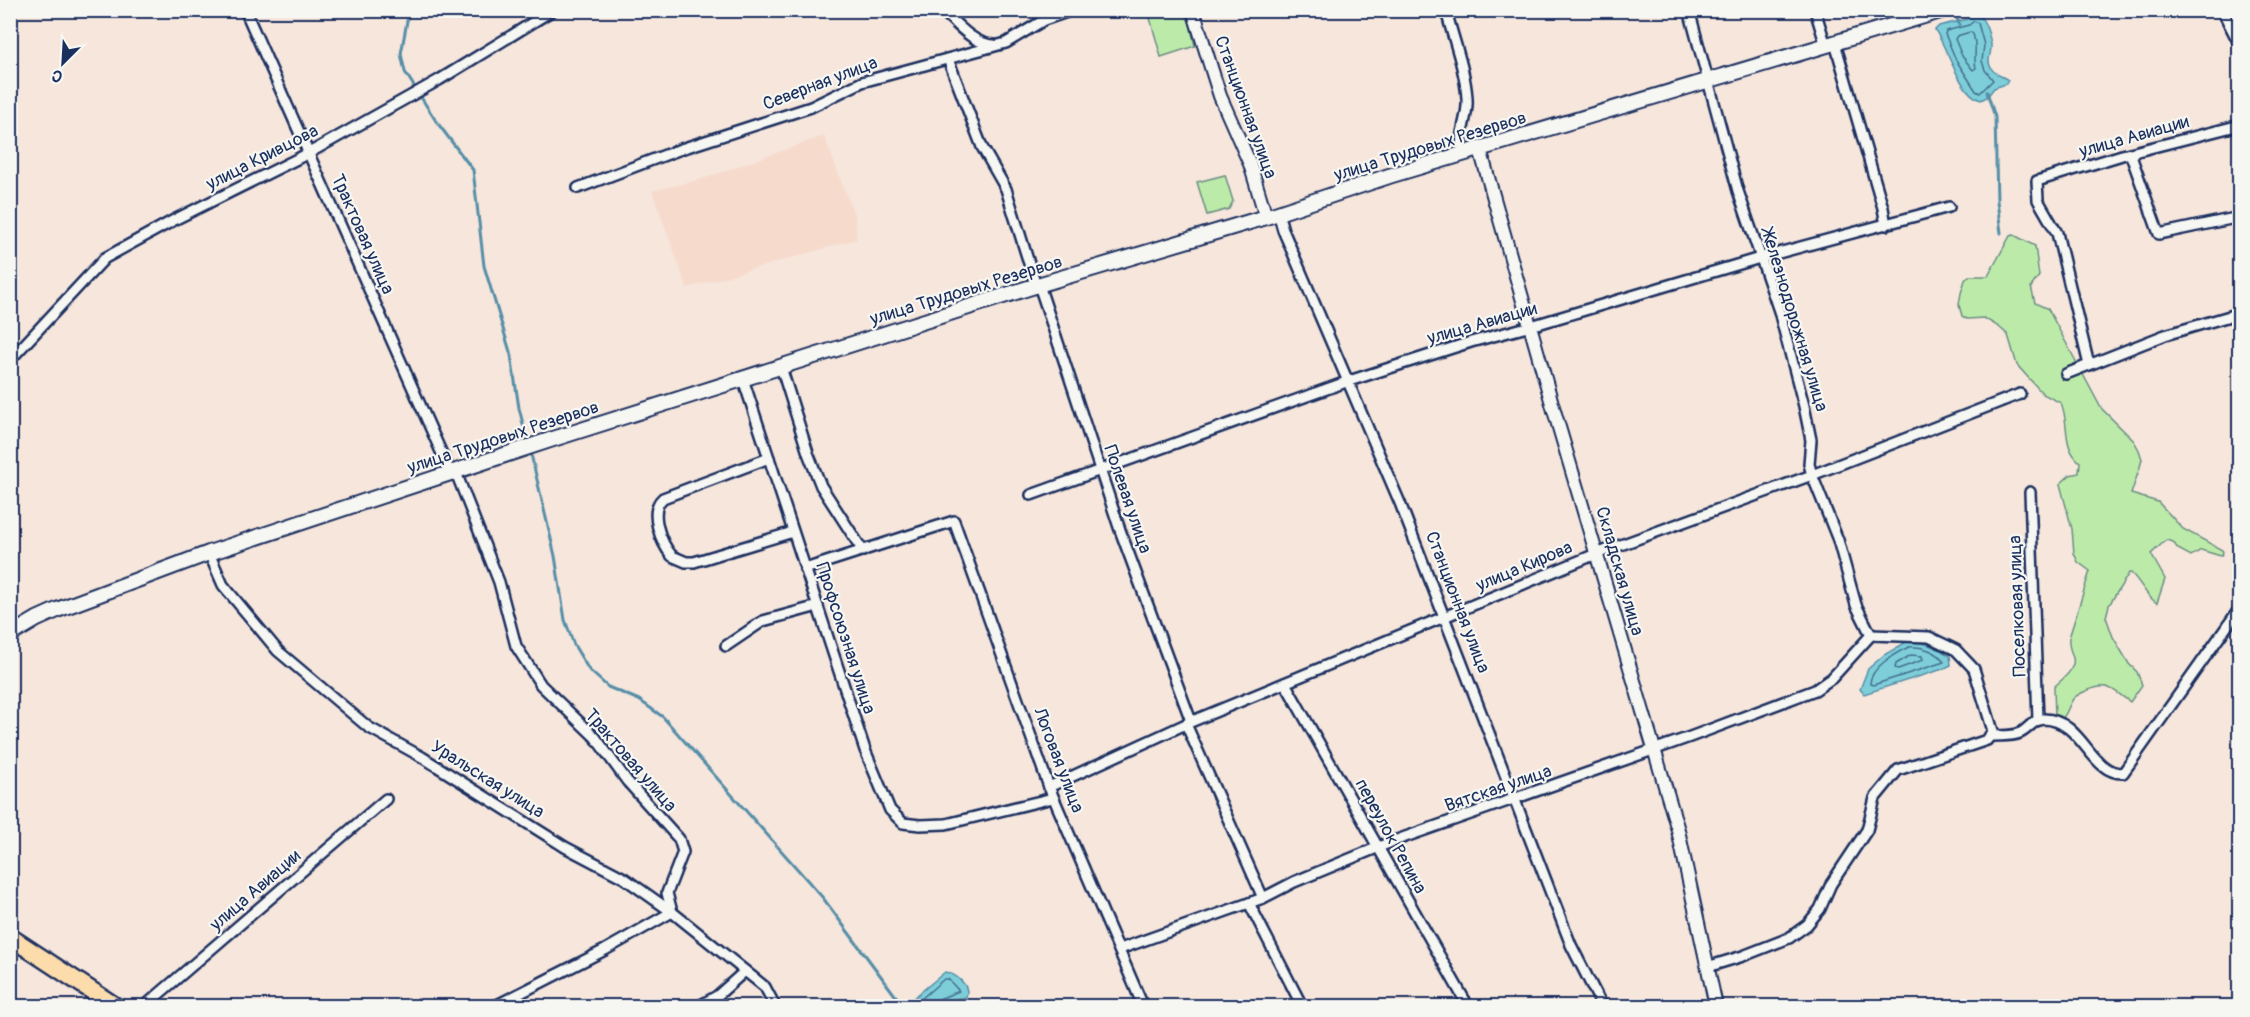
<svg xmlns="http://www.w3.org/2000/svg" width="2250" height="1017" font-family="Pangolin,sans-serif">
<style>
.built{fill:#f6dbcd}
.green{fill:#bceba9;stroke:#6c8d84;stroke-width:1.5}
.water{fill:#7eced9;stroke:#568ea8;stroke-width:1.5}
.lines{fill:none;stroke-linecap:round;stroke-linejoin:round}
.shore{stroke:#436f8f;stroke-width:1.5}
.stream{stroke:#568ea8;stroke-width:3}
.minor-casing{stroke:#1b2f5e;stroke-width:14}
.tertiary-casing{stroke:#1b2f5e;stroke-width:16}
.secondary-casing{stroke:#1b2f5e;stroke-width:18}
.trunk-casing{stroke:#1b2f5e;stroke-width:21}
.minor{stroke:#f6f6f2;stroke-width:9}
.tertiary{stroke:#f6f6f2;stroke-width:12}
.secondary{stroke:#f6f6f2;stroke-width:14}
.trunk{stroke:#fddcac;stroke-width:16}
.labels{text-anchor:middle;stroke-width:4.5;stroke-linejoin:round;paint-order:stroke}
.street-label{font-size:18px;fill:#1b2f5e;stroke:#f6f6f2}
</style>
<rect width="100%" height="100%" fill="#f6e6dc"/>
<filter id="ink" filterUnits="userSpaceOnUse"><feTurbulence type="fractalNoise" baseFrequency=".0167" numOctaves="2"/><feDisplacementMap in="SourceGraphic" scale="12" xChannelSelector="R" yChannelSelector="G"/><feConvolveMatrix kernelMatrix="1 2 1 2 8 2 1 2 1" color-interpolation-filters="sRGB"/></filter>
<g filter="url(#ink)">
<!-- built -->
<polygon class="built" points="824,136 855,217 857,239 687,288 652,191 702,179"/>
<!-- green -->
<g class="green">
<polygon points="1148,11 1187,11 1195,46 1161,57"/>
<polygon points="1225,175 1233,201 1229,209 1207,215 1197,182"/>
<path d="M2014 235 2035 246 2039 276 2031 287 2035 303 2048 309 2101 408 2134 441 2139 450 2142 459 2140 467 2131 494 2158 502 2183 529 2222 550 2223 552 2221 556 2201 550 2191 556 2178 549 2173 542 2166 540 2151 554 2165 579 2157 603C2146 597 2141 582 2131 573H2129L2109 605 2106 617 2113 637 2129 664 2137 672 2142 685 2130 702C2110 688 2109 682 2086 691 2081 693 2076 695 2073 699 2068 706 2068 713 2061 720L2055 717 2054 687C2061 680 2076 670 2073 658 2071 650 2068 648 2069 638L2090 571 2078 562 2074 553 2072 529 2060 484 2070 475 2079 473 2080 462C2061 446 2070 423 2061 403L2043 394 2017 365 2008 335 1999 327 1984 318 1967 319 1962 316 1959 305 1961 293 1965 280 1969 276H1988L2010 236Z"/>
</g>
<!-- water -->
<g class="water">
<path d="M1977 13C1985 20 1989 33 1991 44 1992 54 1986 59 1991 68 1995 75 2002 76 2008 80L2006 84 1994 88 1987 97 1981 100C1960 95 1947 47 1935 30L1939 26 1968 19Z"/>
<path d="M1908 641C1924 641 1937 647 1950 656L1951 665 1943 669 1864 694 1860 689 1868 669 1884 655Z"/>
<path d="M945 972C956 974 971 986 966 997L950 1000 939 1006H904Z"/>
</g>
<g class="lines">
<!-- shore -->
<g class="shore">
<polygon points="1974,21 1978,23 1984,45 1982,61 1985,70 1993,80 1980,93 1976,91 1956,60 1945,34 1946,31 1969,25"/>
<path d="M1970 32 1973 34C1978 48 1973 55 1976 68L1973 70 1962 56 1955 39 1957 36Z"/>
<path d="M1909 647C1921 646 1938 651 1944 662L1873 685 1870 684C1870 668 1895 653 1909 647Z"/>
<polygon points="1911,655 1922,656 1923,660 1898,669 1895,668 1896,664"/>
<polyline points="913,1006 944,979 948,979 959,991 939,999 936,1006"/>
</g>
<!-- stream -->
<g class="stream">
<polyline points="409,10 401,54 405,72 436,121 473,170 484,266 511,355 519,408 528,444"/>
<polyline points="1955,10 1959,25"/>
<polyline points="1987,92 1995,117 1997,201 2001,233"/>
<polyline points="530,450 555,556 565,620 574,645 589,670 608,687 639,700 663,717 823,898 903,1006"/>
</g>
<!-- minor casing -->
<g class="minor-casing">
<g id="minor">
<polyline points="245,10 450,472"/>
<path d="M942 10C956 23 974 45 994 45"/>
<path d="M1446 10C1453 39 1465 68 1467 98 1469 118 1457 133 1463 154"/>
<polyline points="1689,10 1738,191 1779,311 1804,406 1811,440 1809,464 1812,475 1838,540 1856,605 1871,635"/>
<polyline points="1815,10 1826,46"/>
<polyline points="2222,10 2240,45"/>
<polyline points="1835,43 1883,208 1886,225"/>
<polyline points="948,59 982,147 1006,189 1036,286"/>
<polyline points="2130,153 2159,234 2240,217"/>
<polyline points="578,188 681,149 811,107 862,82 1006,43 1044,20 1073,10"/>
<polyline points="1278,212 1283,230 1400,503 1571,945 1602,1006"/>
<polyline points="1039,285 1120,530 1191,721"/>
<polyline points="10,360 105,258 176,219 309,153 439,80 553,10"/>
<polyline points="2089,365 2057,233 2038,200 2037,181 2122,155 2240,125"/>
<polyline points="781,367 808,453 821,486 863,551"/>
<polyline points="2066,374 2165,335 2240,313"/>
<polyline points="743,379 865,750 890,810 903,823 920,825 946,824 1053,798"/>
<path d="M769 458 663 498C648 511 661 543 672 556L686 562H694L793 532"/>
<polyline points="455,470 499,582 516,646 541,685 595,737 627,781 679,839 683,852 667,893 672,912 605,950 495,1006"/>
<polyline points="2030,492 2038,720"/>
<polyline points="1031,495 1349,381 1471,342 1531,326 1760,258 1949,207"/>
<polyline points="209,553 223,585 278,651 368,727 422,757 565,847 624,878 672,912 765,987 775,1006"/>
<polyline points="805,569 954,521 1049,787 1143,1006"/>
<polyline points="726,646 763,621 818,606"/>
<polyline points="1285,683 1468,1006"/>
<polyline points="1186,724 1263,898"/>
<path d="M1992 736C2001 735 2011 737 2020 733 2029 729 2033 719 2044 719 2083 720 2090 774 2123 773L2240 608"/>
<polyline points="1049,787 1188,723 1596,554 1812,475 2020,394"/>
<polyline points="1249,903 1302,1006"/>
<polyline points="1120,949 1263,898 1294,882 1391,842 1690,737 1815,690 1832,678 1871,635"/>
<polyline points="1707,967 1743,956 1789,938 1807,925 1820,909 1831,884 1867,830 1875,798 1898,770 1987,740 1993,731 1974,669 1956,650 1929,637 1871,635"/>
<polyline points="145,1006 386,799"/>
<polyline points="699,1006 717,996 745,971"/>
</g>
</g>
<!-- tertiary casing -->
<g class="tertiary-casing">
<g id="tertiary">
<polyline points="1193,10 1220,96 1250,164 1266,217"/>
<polyline points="1480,149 1553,407 1678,830 1716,1006"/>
</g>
</g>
<!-- secondary casing -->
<g class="secondary-casing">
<polyline id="secondary" points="10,635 37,619 57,610 209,553 550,440 1041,284 1266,217 1389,176 1944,10"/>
</g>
<!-- trunk casing -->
<g class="trunk-casing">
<polyline id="trunk" points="10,937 115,1006"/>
</g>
<!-- minor -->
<use href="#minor" class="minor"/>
<!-- tertiary -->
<use href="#tertiary" class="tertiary"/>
<!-- secondary -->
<use href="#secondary" class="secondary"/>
<!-- trunk -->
<use href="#trunk" class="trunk"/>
</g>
</g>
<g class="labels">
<!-- street labels -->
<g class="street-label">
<text transform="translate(820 83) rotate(-21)" y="6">Северная улица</text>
<text transform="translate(1246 107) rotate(70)" y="6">Станционная улица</text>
<text transform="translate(2134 136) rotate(-16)" y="6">улица Авиации</text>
<text transform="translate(1430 146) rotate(-17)" y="6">улица Трудовых Резервов</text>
<text transform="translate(262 157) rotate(-27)" y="6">улица Кривцова</text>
<text transform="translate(363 234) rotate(66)" y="6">Трактовая улица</text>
<text transform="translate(966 290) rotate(-17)" y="6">улица Трудовых Резервов</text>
<text transform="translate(1795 320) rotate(73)" y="6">Железнодорожная улица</text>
<text transform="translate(1482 323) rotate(-16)" y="6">улица Авиации</text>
<text transform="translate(503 437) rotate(-18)" y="6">улица Трудовых Резервов</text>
<text transform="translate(1128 499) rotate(71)" y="6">Полевая улица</text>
<text transform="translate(1524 566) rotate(-23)" y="6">улица Кирова</text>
<text transform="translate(1620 571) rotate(74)" y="6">Складская улица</text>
<text transform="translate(1458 602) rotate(69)" y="6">Станционная улица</text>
<text transform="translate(2017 606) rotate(-92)" y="6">Поселковая улица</text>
<text transform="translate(846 638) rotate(72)" y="6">Профсоюзная улица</text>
<text transform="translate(631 760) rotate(49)" y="6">Трактовая улица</text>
<text transform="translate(1059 760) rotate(69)" y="6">Логовая улица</text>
<text transform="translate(488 779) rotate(32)" y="6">Уральская улица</text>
<text transform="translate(1498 788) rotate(-19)" y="6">Вятская улица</text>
<text transform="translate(1391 836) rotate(61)" y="6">переулок Репина</text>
<text transform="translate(255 890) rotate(-41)" y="6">улица Авиации</text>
</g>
</g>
<!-- margin -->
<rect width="2250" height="1017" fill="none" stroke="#f6f6f2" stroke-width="36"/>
<rect x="18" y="18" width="2214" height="981" fill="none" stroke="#1b2f5e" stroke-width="2" filter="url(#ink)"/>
<!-- north arrow -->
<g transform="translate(63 63) rotate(204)" stroke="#f6f6f2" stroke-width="4.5" paint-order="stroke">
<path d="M0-4.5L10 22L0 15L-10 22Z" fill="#1b2f5e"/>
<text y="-9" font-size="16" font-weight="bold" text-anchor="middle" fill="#1b2f5e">С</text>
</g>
</svg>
